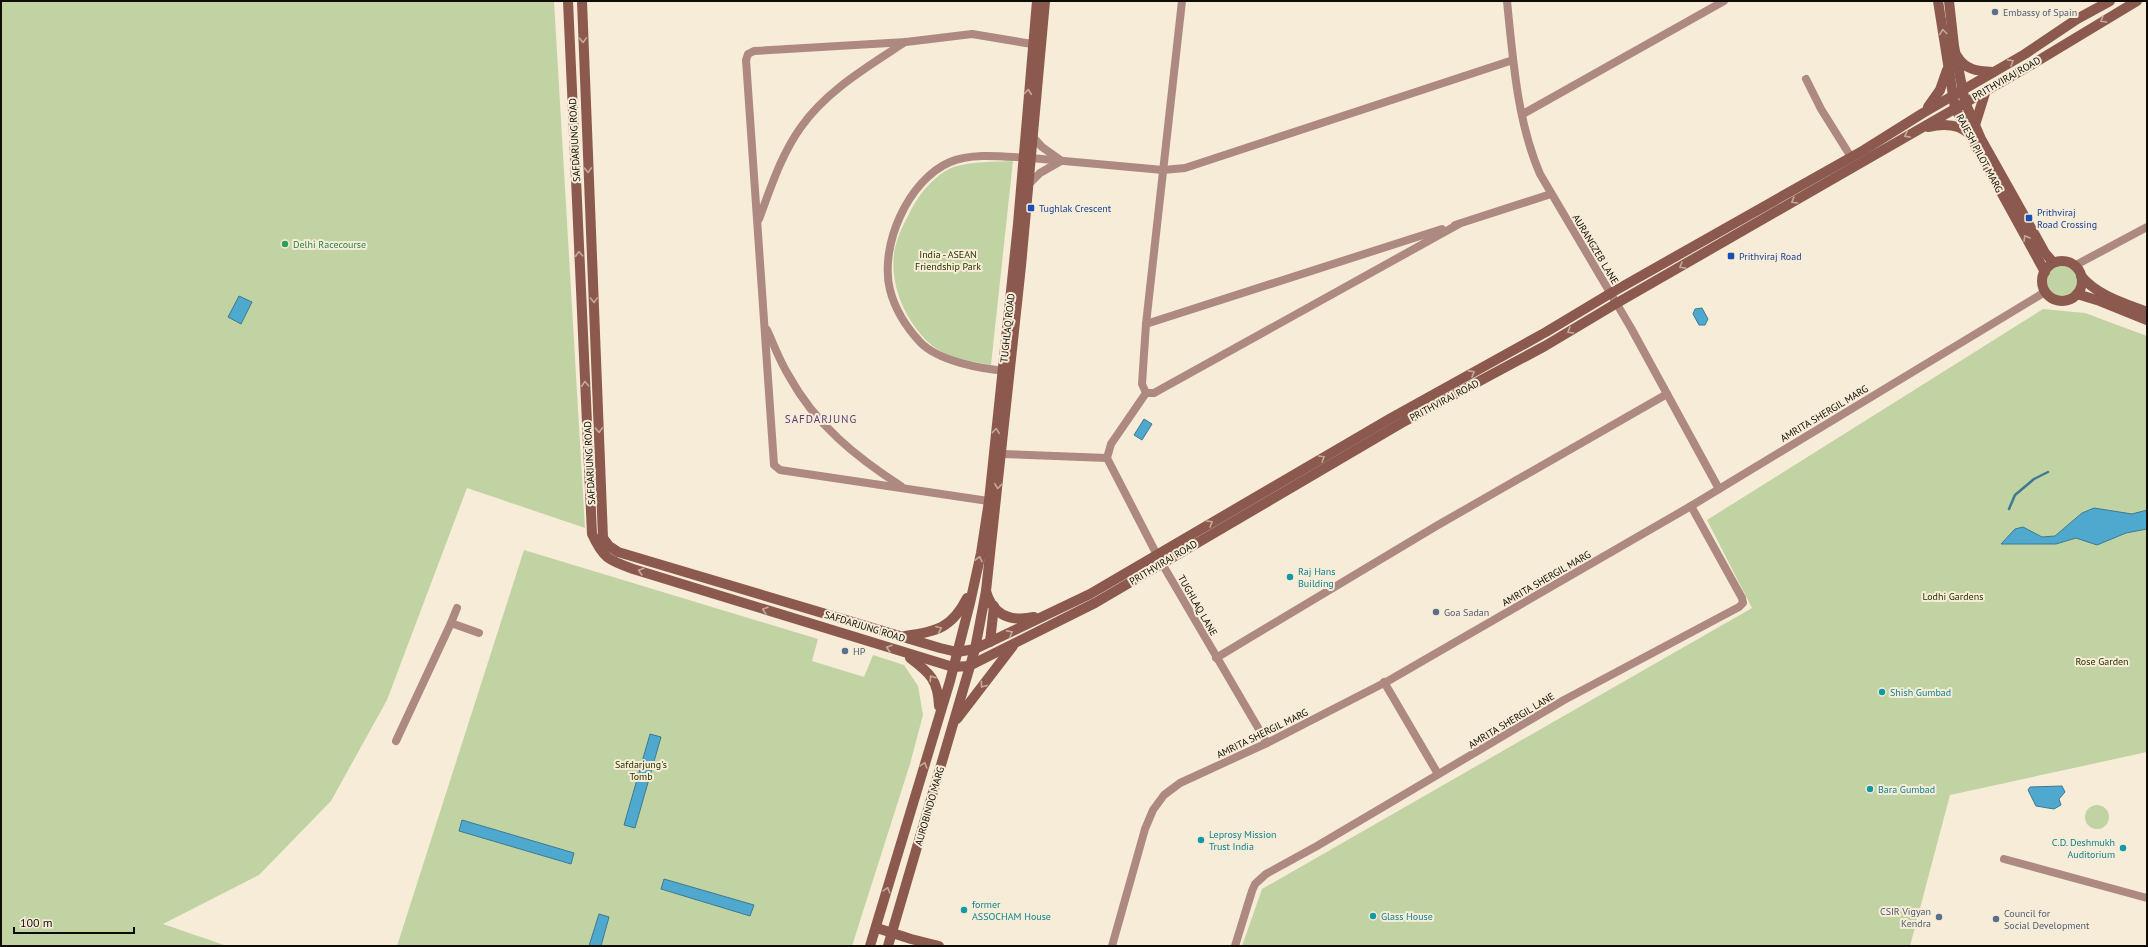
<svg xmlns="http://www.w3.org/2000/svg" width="2148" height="947" font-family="'PT Sans',sans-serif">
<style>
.green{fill:#c1d3a3}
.water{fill:#4fa9ce;stroke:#3c7a92}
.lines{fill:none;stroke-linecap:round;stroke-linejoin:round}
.stream{stroke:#3c7a92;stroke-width:2.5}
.street{stroke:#ad8981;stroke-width:8}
.secondary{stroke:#8b594e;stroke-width:10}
.oneway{stroke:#c6aa99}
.service-dot{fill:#5c6f8a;stroke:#f7ecd7;stroke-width:1.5}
.transit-dot{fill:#1a4fb4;stroke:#f7ecd7;stroke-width:1.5}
.leisure-dot{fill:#2e9e5b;stroke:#f7ecd7;stroke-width:1.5}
.culture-dot{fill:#0f9aa8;stroke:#f7ecd7;stroke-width:1.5}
.labels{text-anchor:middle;stroke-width:4;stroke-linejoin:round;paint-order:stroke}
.service-label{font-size:10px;fill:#4e5e75;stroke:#f7ecd7;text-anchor:start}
.street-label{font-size:10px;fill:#0f0b05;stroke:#f7ecd7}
.transit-label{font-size:10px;fill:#164399;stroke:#f7ecd7;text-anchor:start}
.leisure-label{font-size:10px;fill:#27864d;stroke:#f7ecd7;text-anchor:start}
.park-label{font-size:10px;fill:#263400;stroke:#f7ecd7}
.culture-label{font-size:10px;fill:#0d838f;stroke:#f7ecd7;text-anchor:start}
.neighbourhood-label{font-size:11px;letter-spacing:1px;fill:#5a3c77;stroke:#f7ecd7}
</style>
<rect width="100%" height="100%" fill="#f7ecd7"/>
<!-- green -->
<g class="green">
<polygon points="1,1 554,1 585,528 467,488 387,700 331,801 259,875 163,924 227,946 1,946"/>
<path d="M1013 161 991 365C970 361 946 358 929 343 905 320 890 286 894 253 896 240 902 227 908 216 917 197 929 181 947 170 963 161 994 162 1013 161Z"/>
<circle cx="2062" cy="282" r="16"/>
<polygon points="2043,309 2085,313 2147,336 2147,752 1950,795 1910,946 1242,946 1262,889 1752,608 1707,520"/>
<polygon points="524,550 818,639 812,661 864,677 873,655 904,665 918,686 923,715 910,764 852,946 397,946"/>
<circle cx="2097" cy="817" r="12"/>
</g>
<!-- water -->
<g class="water">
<polygon points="239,296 252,302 241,324 228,317"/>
<polygon points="1702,308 1708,319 1705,325 1699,325 1693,314 1695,309"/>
<polygon points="1144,419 1152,424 1142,440 1134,435"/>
<polygon points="2094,508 2132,514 2147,510 2147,529 2126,533 2097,545 2076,538 2056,544 2001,544 2015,529 2023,527 2042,537 2055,536 2082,513"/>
<polygon points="650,734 661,737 635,828 624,825"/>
<polygon points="2062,786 2065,792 2059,799 2061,805 2054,809 2036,806 2028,790 2030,787"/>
<polygon points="462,820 574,853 571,864 459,831"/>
<polygon points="664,879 754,905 750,916 661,889"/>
<polygon points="599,914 609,917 601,946 589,946"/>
</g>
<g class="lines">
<!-- stream -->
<polyline class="stream" points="2009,509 2015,495 2034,479 2048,472"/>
<!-- street -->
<g class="street">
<polyline points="1182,1 1146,324 1142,384 1146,393 1154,393 1459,224"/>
<path d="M1507 1C1513 59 1517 121 1540 174L1631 328 1719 489"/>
<polyline points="1806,79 1821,109 1851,157"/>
<polyline points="1523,114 1724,1"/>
<polyline points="1032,136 1042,147 1059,159"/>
<polyline points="1028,185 1040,173 1061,161"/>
<path d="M759 219C771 187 781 155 801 127 827 90 869 66 905 42"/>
<polyline points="1455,225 1551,194"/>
<polyline points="2074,266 2147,227"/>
<polyline points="1146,324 1442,229"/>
<path d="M767 330C774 345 780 362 789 376 815 424 856 457 901 486"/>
<path d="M1007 371C981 369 938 361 920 342 907 328 895 309 890 290 879 246 908 180 950 162 973 152 1007 157 1031 158 1075 162 1119 166 1163 170L1185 168 1513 60"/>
<polyline points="1146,393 1111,444 1107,458 1157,555 1267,743"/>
<polyline points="1002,454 1107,458"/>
<polyline points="995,502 780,470 774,465 746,60 748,54 754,51 906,42 972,34 1038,45"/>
<polyline points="451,623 457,608"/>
<polyline points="1216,658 1438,525 1667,394"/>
<polyline points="1384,682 1438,774"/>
<polyline points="396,741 451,623 479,633"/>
<polyline points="2004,859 2147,898"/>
<polyline points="1112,946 1145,829 1153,810 1164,795 1180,783 1267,743 1388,681 1452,644 1691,506 2045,292"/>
<polyline points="1235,946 1252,891 1255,884 1266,874 1317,846 1564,700 1739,607 1743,603 1742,598 1691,506"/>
</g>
<!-- secondary -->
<g class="secondary">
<path d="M568 1 592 534C603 558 608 560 633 569L953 667 969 666 1095 603 1405 421 1545 346 1617 303 2031 65 2137 1"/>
<polyline points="582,1 603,538 609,546 618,552 940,648 957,652 975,649 1090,594 1391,418 1546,332 1611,293 1864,150 1923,113 2025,54 2077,19 2110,1"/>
<polyline points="1938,1 1955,108 2045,272"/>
<polyline points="1949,1 1954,46 1965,102 1981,139 2035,235 2045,253 2052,261 2056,262"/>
<path d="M1957 56C1965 70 1977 71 1993 72"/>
<polyline points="1928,107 1940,90 1947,70"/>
<polyline points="1975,125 1986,90"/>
<path d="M1928 127C1942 124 1959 124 1969 134"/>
<circle cx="2062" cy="281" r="20"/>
<path d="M2081 276C2098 296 2124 303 2147 312"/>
<polyline points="2077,294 2100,301 2147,320"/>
<path d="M986 591C993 616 1011 622 1034 617"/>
<path d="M905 636C936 632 952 628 967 598"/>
<polyline points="990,642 994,606"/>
<path d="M910 658C930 673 938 680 939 706"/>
<polyline points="957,719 1013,646"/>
<polyline points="877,928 911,939 939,946"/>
<polyline points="870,946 950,681 970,603 981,553 989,501 1018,224 1037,1"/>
<polyline points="888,946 975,649 986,591 1021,266 1045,1"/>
</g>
</g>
<!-- one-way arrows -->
<defs><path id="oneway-chevron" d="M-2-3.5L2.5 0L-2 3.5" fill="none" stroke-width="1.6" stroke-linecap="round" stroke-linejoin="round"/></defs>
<g class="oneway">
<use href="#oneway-chevron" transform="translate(2103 20) rotate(150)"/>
<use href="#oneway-chevron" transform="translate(1943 32) rotate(-98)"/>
<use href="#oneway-chevron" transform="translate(583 40) rotate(88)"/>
<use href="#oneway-chevron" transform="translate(2011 62) rotate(-29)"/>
<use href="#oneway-chevron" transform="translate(1028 92) rotate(-85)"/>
<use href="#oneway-chevron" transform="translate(1907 135) rotate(153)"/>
<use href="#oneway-chevron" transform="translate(588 170) rotate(88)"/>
<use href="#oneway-chevron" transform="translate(1794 201) rotate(149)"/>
<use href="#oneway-chevron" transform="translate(2026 238) rotate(-121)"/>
<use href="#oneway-chevron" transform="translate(579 254) rotate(-93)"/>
<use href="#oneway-chevron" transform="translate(1682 266) rotate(151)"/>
<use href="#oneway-chevron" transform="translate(594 300) rotate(88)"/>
<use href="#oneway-chevron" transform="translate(1570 331) rotate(149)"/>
<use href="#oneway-chevron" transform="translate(1472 373) rotate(-29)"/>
<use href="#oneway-chevron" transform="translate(585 384) rotate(-93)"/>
<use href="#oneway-chevron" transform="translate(599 430) rotate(88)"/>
<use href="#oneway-chevron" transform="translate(996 431) rotate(-84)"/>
<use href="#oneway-chevron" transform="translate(1322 458) rotate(-30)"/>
<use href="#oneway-chevron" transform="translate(998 486) rotate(96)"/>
<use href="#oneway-chevron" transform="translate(1210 523) rotate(-31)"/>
<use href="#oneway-chevron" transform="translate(979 559) rotate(-78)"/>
<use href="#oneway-chevron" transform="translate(641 571) rotate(-163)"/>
<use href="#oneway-chevron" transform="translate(765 610) rotate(-163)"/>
<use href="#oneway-chevron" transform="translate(939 629) rotate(-23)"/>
<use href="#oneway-chevron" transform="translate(1010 633) rotate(-29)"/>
<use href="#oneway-chevron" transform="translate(889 648) rotate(-163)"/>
<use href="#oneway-chevron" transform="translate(932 678) rotate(-123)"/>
<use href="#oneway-chevron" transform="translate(983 685) rotate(126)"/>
<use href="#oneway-chevron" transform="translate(924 765) rotate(-73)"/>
<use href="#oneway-chevron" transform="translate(887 890) rotate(-73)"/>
</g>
<!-- markers -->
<g class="service-dot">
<circle cx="1995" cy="12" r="4"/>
<circle cx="1436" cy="612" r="4"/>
<circle cx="845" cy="651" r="4"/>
<circle cx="1939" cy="917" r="4"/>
<circle cx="1996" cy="919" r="4"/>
</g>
<g class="transit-dot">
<rect x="1027" y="204" width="8" height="8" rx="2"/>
<rect x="2025" y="214" width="8" height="8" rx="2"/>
<rect x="1727" y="252" width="8" height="8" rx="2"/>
</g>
<circle class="leisure-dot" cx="285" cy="244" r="4"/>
<g class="culture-dot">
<circle cx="1290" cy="577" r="4"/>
<circle cx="1882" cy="692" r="4"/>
<circle cx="1870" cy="789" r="4"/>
<circle cx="1201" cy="840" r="4"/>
<circle cx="2123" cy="848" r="4"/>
<circle cx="964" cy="910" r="4"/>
<circle cx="1373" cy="916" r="4"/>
</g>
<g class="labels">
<!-- service labels -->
<g class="service-label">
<text x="2003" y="16">Embassy of Spain</text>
<text x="1444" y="616">Goa Sadan</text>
<text x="853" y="655">HP</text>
<text x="1931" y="915" text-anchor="end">CSIR Vigyan<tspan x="1931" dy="12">Kendra</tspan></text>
<text x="2004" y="917">Council for<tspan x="2004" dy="12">Social Development</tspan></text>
</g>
<!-- street labels -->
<g class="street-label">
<text transform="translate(2006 78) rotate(-30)" y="4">PRITHVIRAJ ROAD</text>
<text transform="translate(574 140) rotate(-93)" y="4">SAFDARJUNG ROAD</text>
<text transform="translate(1980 153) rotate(62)" y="4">RAJESH PILOT MARG</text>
<text transform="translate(1596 249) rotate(59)" y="4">AURANGZEB LANE</text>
<text transform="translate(1007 328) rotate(-84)" y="4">TUGHLAQ ROAD</text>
<text transform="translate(1444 400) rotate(-28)" y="4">PRITHVIRAJ ROAD</text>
<text transform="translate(1824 413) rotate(-31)" y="4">AMRITA SHERGIL MARG</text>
<text transform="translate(589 463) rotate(-93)" y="4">SAFDARJUNG ROAD</text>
<text transform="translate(1163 562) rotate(-31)" y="4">PRITHVIRAJ ROAD</text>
<text transform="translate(1546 578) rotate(-30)" y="4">AMRITA SHERGIL MARG</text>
<text transform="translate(1198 605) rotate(60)" y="4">TUGHLAQ LANE</text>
<text transform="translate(865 626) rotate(17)" y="4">SAFDARJUNG ROAD</text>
<text transform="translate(1511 720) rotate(-31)" y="4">AMRITA SHERGIL LANE</text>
<text transform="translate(1262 733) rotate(-26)" y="4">AMRITA SHERGIL MARG</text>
<text transform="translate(929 806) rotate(-74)" y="4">AUROBINDO MARG</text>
</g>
<!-- transit labels -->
<g class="transit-label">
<text x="1039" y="212">Tughlak Crescent</text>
<text x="2037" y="216">Prithviraj<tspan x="2037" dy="12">Road Crossing</tspan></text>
<text x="1739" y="260">Prithviraj Road</text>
</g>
<!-- leisure labels -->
<g class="leisure-label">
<text x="293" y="248">Delhi Racecourse</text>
</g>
<!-- park labels -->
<g class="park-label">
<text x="948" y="258">India - ASEAN<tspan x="948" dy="12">Friendship Park</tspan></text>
<text x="1953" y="600">Lodhi Gardens</text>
<text x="2102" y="665">Rose Garden</text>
<text x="641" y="768">Safdarjung's<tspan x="641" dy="12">Tomb</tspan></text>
</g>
<!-- culture labels -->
<g class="culture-label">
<text x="1298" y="575">Raj Hans<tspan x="1298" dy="12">Building</tspan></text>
<text x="1890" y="696">Shish Gumbad</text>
<text x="1878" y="793">Bara Gumbad</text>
<text x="1209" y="838">Leprosy Mission<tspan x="1209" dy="12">Trust India</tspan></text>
<text x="2115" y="846" text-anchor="end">C.D. Deshmukh<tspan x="2115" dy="12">Auditorium</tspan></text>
<text x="972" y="908">former<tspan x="972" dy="12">ASSOCHAM House</tspan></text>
<text x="1381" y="920">Glass House</text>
</g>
<!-- neighbourhood labels -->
<g class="neighbourhood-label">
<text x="821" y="423">SAFDARJUNG</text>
</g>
</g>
<!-- border -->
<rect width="2148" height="947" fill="none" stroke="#0f0b05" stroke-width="4"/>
<!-- scale -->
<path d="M14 927v6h120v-6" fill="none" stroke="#0f0b05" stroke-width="2"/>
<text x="20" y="927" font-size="12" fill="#0f0b05" stroke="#f7ecd7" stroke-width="3" paint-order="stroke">100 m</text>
</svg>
